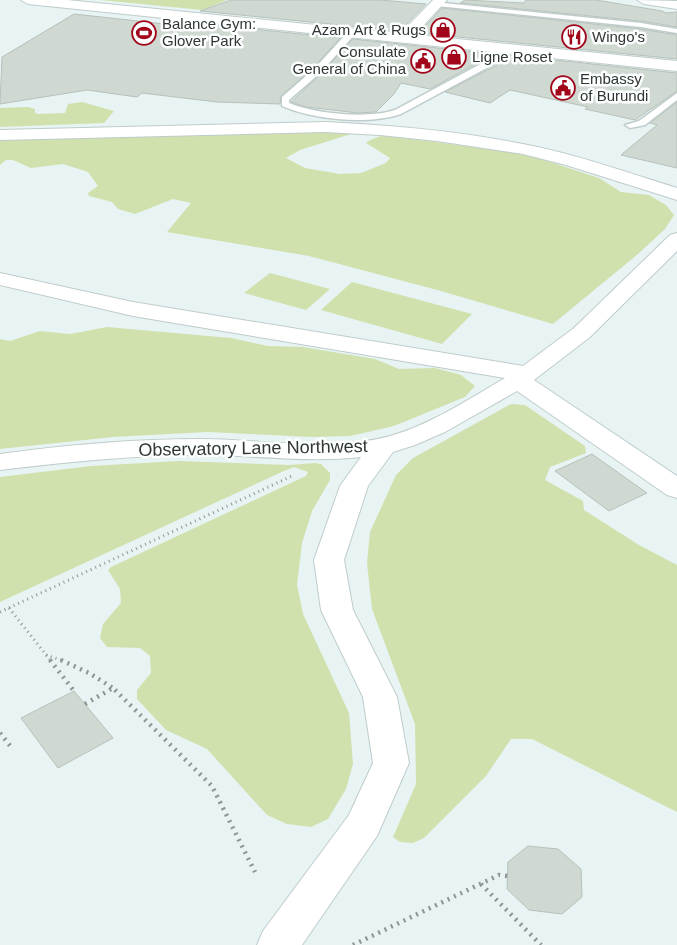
<svg xmlns="http://www.w3.org/2000/svg" width="677" height="945" font-family="Arial,sans-serif">
<style>
.green{fill:#d0e1ad}
.building{fill:#cfd9d2;stroke:#b7c1ba}
.lines{fill:none;stroke-linecap:round;stroke-linejoin:round}
.lane-casing{stroke:#bfcccb;stroke-width:3}
.street-casing{stroke:#bfcccb;stroke-width:2}
.primary-casing{stroke:#bfcccb;stroke-width:2}
.path-far1{stroke:#8d9695;stroke-width:3;stroke-dasharray:1 4;stroke-linecap:butt}
.path{stroke:#8d9695;stroke-width:4.5;stroke-dasharray:2 5;stroke-linecap:butt}
.lane{fill:#fff;fill-rule:evenodd}
.street{fill:#fff;fill-rule:evenodd}
.primary{fill:#fff;fill-rule:evenodd}
.labels{text-anchor:middle;stroke-width:5;stroke-linejoin:round;paint-order:stroke}
.far-poi-label{font-size:15px;fill:#303635;stroke:#fcfffe;text-anchor:start}
.street-label{font-size:18px;fill:#303635;stroke:#fcfffe}
</style>
<rect width="100%" height="100%" fill="#e7f4f3"/>
<!-- green -->
<g class="green">
<polygon points="101,0 227,0 202,10"/>
<polygon points="82,102 114,111 104,123 0,127 0,108 28,107 35,109 35,113 38,114 65,113 68,104"/>
<polygon points="283,132 354,133 300,150 286,158 305,168 340,174 361,173 386,163 390,158 366,143 370,140 381,136 413,139 510,152 535,157 599,178 621,192 649,195 666,205 674,215 665,229 638,254 553,324 441,291 309,256 167,232 191,203 173,199 135,214 118,209 112,202 89,196 88,193 98,186 88,172 63,164 31,168 13,160 6,160 0,165 0,140"/>
<polygon points="270,273 330,289 306,310 244,293"/>
<polygon points="352,282 472,314 442,344 321,310"/>
<polygon points="107,327 231,338 268,346 303,347 375,359 399,369 435,368 461,375 475,386 465,397 394,426 350,436 311,437 207,432 113,437 0,449 0,339 10,341 40,331 70,334"/>
<polygon points="511,404 525,405 585,446 586,453 550,467 545,480 583,501 584,510 639,545 677,565 677,812 532,739 511,739 486,776 424,838 413,843 400,842 393,837 416,784 415,724 372,609 367,563 370,532 396,475 413,458"/>
<polygon points="179,461 289,465 315,463 321,464 330,473 330,480 312,511 302,543 297,585 303,614 349,713 353,764 346,789 328,819 311,827 287,824 267,815 207,749 166,730 137,699 137,690 151,673 150,656 140,648 107,647 100,638 103,624 121,603 120,589 108,570 111,567 306,476 308,472 294,467 284,471 0,602 0,477 91,466"/>
</g>
<!-- building -->
<g class="building">
<polygon points="231,0 381,0 426,4 400,31 200,11"/>
<polygon points="465,0 524,3 526,0 596,0 662,11 666,13 677,12 677,27 641,21 460,3"/>
<polygon points="442,8 641,29 677,35 677,59 419,33"/>
<polygon points="74,14 165,24 174,21 340,38 313,68 281,96 280,104 217,102 142,93 137,97 87,90 0,104 2,57"/>
<polygon points="353,39 494,54 430,89 401,83 394,94 376,112 358,113 307,107 291,102 321,74"/>
<polygon points="508,55 677,73 677,91 635,120 585,109 588,107 510,90 490,103 445,92 497,65"/>
<polygon points="677,102 677,168 621,155 657,125 650,123"/>
<polygon points="592,454 647,493 609,511 555,471"/>
<polygon points="74,691 113,738 58,768 21,718"/>
<polygon points="528,846 558,849 581,869 582,897 562,914 529,910 507,889 508,862"/>
</g>
<g class="lines">
<!-- lane casing -->
<g class="lane-casing">
<g id="lane">
<polygon points="434,2 641,23 677,29 677,33 641,27 437,6 433,4"/>
<path d="M349 31 356 33 320 73 289 100V103C315 114 368 119 395 110L490 59 506 47 513 49 496 63 401 114C368 125 314 120 282 106V97L314 69Z"/>
<polygon points="677,93 677,100 645,125 630,128 625,125 639,121"/>
</g>
</g>
<!-- street casing -->
<g class="street-casing">
<g id="street">
<polygon points="433,0 447,0 409,41 399,41 397,38 399,35"/>
<polygon points="637,0 677,1 677,9 644,4"/>
<path d="M325 122C391 125 457 131 523 144 575 154 626 172 677 188V200L566 165 523 154 437 141 380 135 325 132 0 140V130Z"/>
<path d="M677 233V251L590 337 534 380 677 476V498L667 495 517 391 445 432 415 445 393 452 368 486 344 560 353 610 397 697 409 763 377 836 302 945H257L263 931 349 815 373 763 363 697 321 610 314 560 340 486 361 457C308 463 255 455 201 455 134 455 67 462 0 470V454C66 445 134 439 201 439 262 439 329 453 390 436 430 425 469 399 505 378L133 316 0 285V273L133 302 523 366 574 328 670 235Z"/>
</g>
</g>
<!-- primary casing -->
<g class="primary-casing">
<polygon id="primary" points="21,0 67,0 677,61 677,71 28,4"/>
</g>
<!-- path-far1 -->
<g class="path-far1">
<polyline points="9,608 51,661"/>
<polyline points="0,612 292,476"/>
<polyline points="46,655 64,661"/>
</g>
<!-- path -->
<g class="path">
<polyline points="50,660 74,691"/>
<polyline points="61,660 89,673 113,688"/>
<polyline points="85,704 113,688 212,786 255,872"/>
<polyline points="0,733 11,747"/>
<polyline points="481,884 541,945"/>
<polyline points="353,945 499,875 507,876"/>
</g>
<!-- lane -->
<use href="#lane" class="lane"/>
<!-- street -->
<use href="#street" class="street"/>
<!-- primary -->
<use href="#primary" class="primary"/>
</g>
<!-- icons -->
<defs>
<g id="shop-ring" transform="scale(1.25)"><circle r="9.5" fill="#fcfffe" stroke="#a2061b" stroke-width="1.5"/><path d="M-5-2.5h2.3a2.7 3.5 0 0 1 5.4 0H5L5.5 6h-11ZM-1.5-2.5h3a1.5 2.3 0 0 0-3 0Z" fill="#a2061b"/></g>
<g id="stadium-ring" transform="scale(1.25)"><circle r="9.5" fill="#fcfffe" stroke="#a2061b" stroke-width="1.5"/><path d="M0-5a6.5 5 0 1 0 0 10a6.5 5 0 1 0 0-10ZM-3.5-1.8h7v3.6h-7Z" fill="#a2061b"/></g>
<g id="restaurant-ring" transform="scale(1.25)"><circle r="9.5" fill="#fcfffe" stroke="#a2061b" stroke-width="1.5"/><path d="M-5-6h1v4h1v-4h1v4h1v-4h1v5L-1.5 .5V6h-2V.5L-5-1ZM5-6V6H3V1.5H1.5Q1.5-4 5-6Z" fill="#a2061b"/></g>
<g id="civic-ring" transform="scale(1.25)"><circle r="9.5" fill="#fcfffe" stroke="#a2061b" stroke-width="1.5"/><path d="M-.6-6.5H3V-4.5H.6V-3L4-1V1h2V6H-6V1h2V-1L-.6-3ZM-1.2 2.5V6h2.4V2.5Z" fill="#a2061b"/></g>
</defs>
<g fill-rule="evenodd">
<use href="#shop-ring" x="443" y="30"/>
<use href="#stadium-ring" x="144" y="33"/>
<use href="#restaurant-ring" x="574" y="37"/>
<use href="#shop-ring" x="454" y="57"/>
<use href="#civic-ring" x="423" y="61"/>
<use href="#civic-ring" x="563" y="88"/>
</g>
<g class="labels">
<!-- far-poi labels -->
<g class="far-poi-label">
<text x="162" y="29">Balance Gym:<tspan x="162" dy="17">Glover Park</tspan></text>
<text x="426" y="35" text-anchor="end">Azam Art &amp; Rugs</text>
<text x="592" y="42">Wingo's</text>
<text x="406" y="57" text-anchor="end">Consulate<tspan x="406" dy="17">General of China</tspan></text>
<text x="472" y="62">Ligne Roset</text>
<text x="580" y="84">Embassy<tspan x="580" dy="17">of Burundi</tspan></text>
</g>
<!-- street labels -->
<g class="street-label">
<text transform="translate(253 448) rotate(-1)" y="6">Observatory Lane Northwest</text>
</g>
</g>
</svg>
